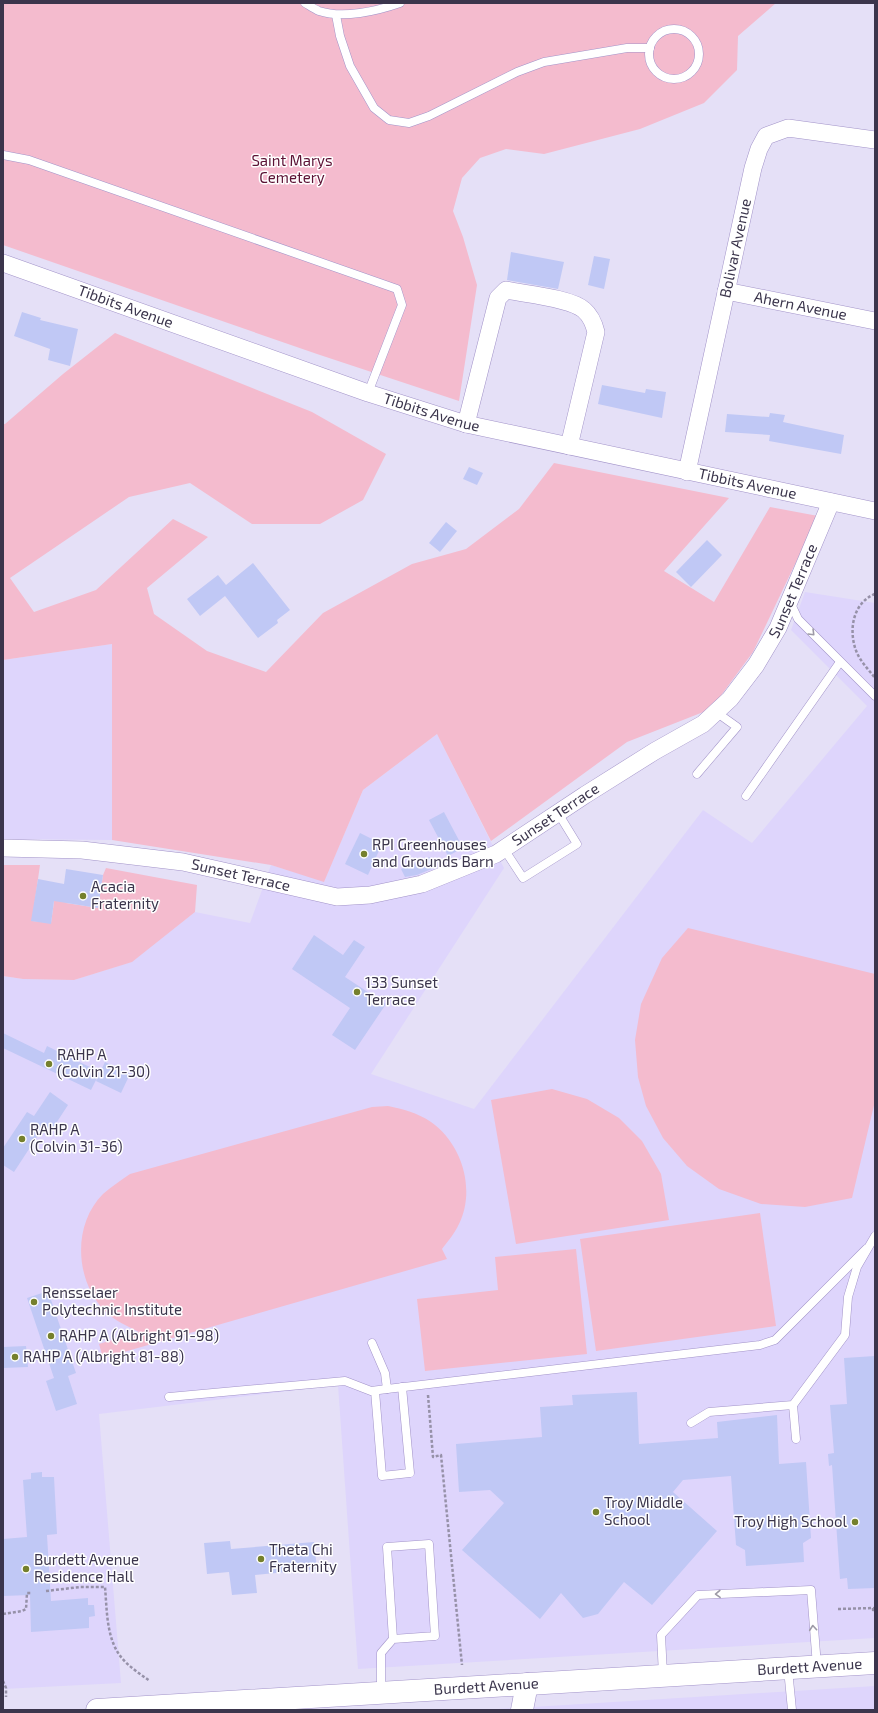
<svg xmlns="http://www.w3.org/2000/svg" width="878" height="1713" font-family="'Exo 2',sans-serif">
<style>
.built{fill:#ded5fc}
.green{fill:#f4bbce}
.building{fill:#c0c8f5}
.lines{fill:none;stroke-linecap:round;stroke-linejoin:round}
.lane-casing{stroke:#a293c9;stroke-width:9}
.street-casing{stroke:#a293c9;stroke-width:18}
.secondary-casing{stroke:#a293c9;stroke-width:23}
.path{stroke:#9691a8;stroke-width:2.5;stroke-dasharray:3 2;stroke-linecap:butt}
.lane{stroke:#fff;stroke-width:8}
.street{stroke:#fff;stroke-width:17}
.secondary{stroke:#fff;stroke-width:22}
.oneway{stroke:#9d9aa6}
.poi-dot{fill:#75802d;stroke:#fff;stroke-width:1.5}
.labels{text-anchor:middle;stroke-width:3;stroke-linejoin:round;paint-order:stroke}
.park-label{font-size:15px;fill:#5c1235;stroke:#fff}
.street-label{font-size:15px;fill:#3b354c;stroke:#fff}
.poi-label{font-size:15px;fill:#3b354c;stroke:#fff;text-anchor:start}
</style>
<rect width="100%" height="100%" fill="#e5e0f7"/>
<!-- built -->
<g class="built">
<polygon points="805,592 875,603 875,1638 358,1669 338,1385 99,1414 121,1683 3,1689 3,976 23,979 74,980 131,962 195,912 250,923 271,865 324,881 363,790 437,734 504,868 371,1074 474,1109 703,810 752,843 867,706 791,630"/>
<polygon points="112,644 112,840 3,839 3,660"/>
<polygon points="875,1686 875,1710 498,1710 498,1709"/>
</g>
<!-- green -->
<g class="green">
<polygon points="3,3 776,3 738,36 737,70 704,103 640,129 544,154 506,149 480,158 462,178 453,211 463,237 477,285 459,401 317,354 3,245"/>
<polygon points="115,333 312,412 386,454 363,500 320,524 252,524 190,483 129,497 10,578 34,612 96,590 173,519 208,537 147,588 154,614 207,651 266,672 323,613 412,564 466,549 519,509 554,463 729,498 664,571 714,602 770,507 818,516 753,652 711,709 627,742 491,841 437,734 363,790 324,882 271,865 112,840 112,644 3,660 3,424 5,424 63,374"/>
<polygon points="3,865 40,865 32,921 51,923 56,888 66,903 98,908 103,875 106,868 197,885 195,912 132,962 74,980 23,979 3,976"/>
<polygon points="688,928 875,974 875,1101 852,1198 805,1207 761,1204 719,1189 687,1166 663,1138 646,1106 638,1077 635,1040 641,1004 662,958"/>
<polygon points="552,1089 587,1099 619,1118 642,1141 661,1174 669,1220 516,1244 491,1100"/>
<path d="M388 1106C403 1109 418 1113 431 1122 462 1144 476 1189 459 1224 455 1233 448 1241 442 1249L447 1259 103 1358 99 1344 139 1332C127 1326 115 1321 105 1311 75 1281 72 1225 103 1194 111 1187 121 1180 130 1174L372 1107Z"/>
<polygon points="760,1213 776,1326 596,1351 580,1239"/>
<polygon points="576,1249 587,1354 425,1371 417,1299 498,1290 495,1257"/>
</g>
<!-- building -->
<g class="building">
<polygon points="511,252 564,262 558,289 507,280"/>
<polygon points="594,256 610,259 604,289 588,285"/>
<polygon points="22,312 41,318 40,320 78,329 70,366 48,360 50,349 14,336"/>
<polygon points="602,385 645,393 646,389 666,392 662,418 598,404"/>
<polygon points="770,413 785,415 783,422 844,435 841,454 769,441 770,435 725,432 727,414 769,417"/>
<polygon points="469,467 483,473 477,485 463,479"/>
<polygon points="446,522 457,531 440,552 429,543"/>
<polygon points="707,540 722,555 691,587 676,572"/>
<polygon points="253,563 290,610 277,620 278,623 258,638 225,596 200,616 187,599 218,575 226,585"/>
<polygon points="444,812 463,848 448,856 429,820"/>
<polygon points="360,833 382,844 368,875 345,864"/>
<polygon points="430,857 434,868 417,875 405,877 401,869"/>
<polygon points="66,869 103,875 98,908 54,901 51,924 31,921 38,879 64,884"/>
<polygon points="314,935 343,955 354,940 365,947 345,977 386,1004 355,1050 332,1035 350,1008 292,969"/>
<polygon points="3,1033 44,1053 47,1046 100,1072 91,1090 3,1048"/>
<polygon points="105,1062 130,1074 121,1093 96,1081"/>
<polygon points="50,1092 68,1105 51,1131 44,1126 14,1172 3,1165 3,1148 27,1112 34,1116"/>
<polygon points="48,1291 76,1373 68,1376 77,1404 56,1411 46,1381 54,1378 27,1298"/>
<polygon points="26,1346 28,1367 3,1368 3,1347"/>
<polygon points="875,1356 875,1588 848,1589 847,1578 840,1579 832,1465 829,1466 828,1454 834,1453 830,1405 847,1404 844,1358"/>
<polygon points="637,1392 639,1444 718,1438 717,1422 777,1415 779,1464 806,1462 811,1538 803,1543 804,1562 746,1566 745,1550 736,1545 731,1476 683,1480 673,1492 717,1531 652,1605 624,1582 598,1614 583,1618 561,1593 540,1619 462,1550 504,1503 490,1490 459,1492 456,1444 542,1437 540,1407 573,1405 572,1395"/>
<polygon points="42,1472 42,1477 54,1477 57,1534 47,1535 51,1601 88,1598 88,1605 94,1605 95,1616 89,1617 89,1628 31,1632 30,1595 3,1596 3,1539 27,1537 23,1480 31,1479 31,1473"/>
<polygon points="230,1541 231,1549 314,1542 317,1569 255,1575 257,1593 232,1595 229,1572 207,1574 204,1543"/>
</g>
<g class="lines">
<!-- lane casing -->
<g class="lane-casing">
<g id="lane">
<path d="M305 3C310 6 314 9 319 11 343 19 377 11 400 3"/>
<polyline points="336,15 340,36 350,66 374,108 389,120 409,123 429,116 517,72 544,62 627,48 650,48"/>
<circle cx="674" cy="54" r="25"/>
<polyline points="3,155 29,160 397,289 402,305 368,393"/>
<polyline points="790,602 798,619 875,696"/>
<polyline points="697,774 737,727 716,712"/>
<polyline points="746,796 840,662"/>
<polyline points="504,849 523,878 577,844 558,813"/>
<polyline points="372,1343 385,1373 387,1389 760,1345 775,1340 866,1249"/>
<polyline points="375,1391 382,1476 410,1473 402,1387"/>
<polyline points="169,1397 345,1381 371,1391 387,1389"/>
<polyline points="793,1405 796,1439"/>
<polyline points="691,1423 709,1412 793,1405 845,1335 848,1297 857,1267 875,1236"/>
<polyline points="788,1669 792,1710"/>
<polyline points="663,1675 661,1635 698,1595 811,1590 817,1666"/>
<polyline points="381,1692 381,1653 393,1639 435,1636 429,1544 387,1547 393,1639"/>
</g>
</g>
<!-- street casing -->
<g class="street-casing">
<g id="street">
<path id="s1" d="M3 263 368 393 466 424 875 511"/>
<path id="s2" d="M726 291 875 321"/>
<path d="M466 424 498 298 506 290C525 294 571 298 584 310 591 316 594 324 596 332L569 446"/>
<path id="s3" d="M687 472 753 168 759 149 766 136 788 128 875 140"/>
<path id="s4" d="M3 848 82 850 183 862 337 897 370 895 422 884 496 854 585 795 655 751 703 724 730 699 756 665 778 628 831 502"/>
</g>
</g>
<!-- secondary casing -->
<g class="secondary-casing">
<g id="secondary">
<path id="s5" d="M97 1710 875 1663"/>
<polyline points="522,1710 527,1684"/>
</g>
</g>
<!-- path -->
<g class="path">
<path d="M875 594C852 603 848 632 857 653 861 662 869 670 875 678"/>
<polyline points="428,1395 433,1457 441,1455 462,1665"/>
<path d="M46 1591 80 1587H105C107 1609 106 1638 121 1657 128 1666 140 1674 150 1681"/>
<polyline points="838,1609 873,1608 873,1610 875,1610"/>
<polyline points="3,1614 22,1611 26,1609 27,1593 31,1593"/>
<polyline points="3,1681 6,1688 6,1697"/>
</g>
<!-- lane -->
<use href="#lane" class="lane"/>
<!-- street -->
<use href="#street" class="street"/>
<!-- secondary -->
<use href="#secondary" class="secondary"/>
</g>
<!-- one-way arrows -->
<defs><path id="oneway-chevron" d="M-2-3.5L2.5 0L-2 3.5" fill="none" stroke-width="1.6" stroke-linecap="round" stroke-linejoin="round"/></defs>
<g class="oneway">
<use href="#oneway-chevron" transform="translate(812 633) rotate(45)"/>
<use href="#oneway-chevron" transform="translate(718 1594) rotate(178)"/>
<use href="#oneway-chevron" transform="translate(813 1628) rotate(-95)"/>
</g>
<!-- markers -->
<g class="poi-dot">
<circle cx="364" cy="854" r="4"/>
<circle cx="83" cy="896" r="4"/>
<circle cx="357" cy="992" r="4"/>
<circle cx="49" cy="1064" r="4"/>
<circle cx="22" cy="1139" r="4"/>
<circle cx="34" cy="1302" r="4"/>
<circle cx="51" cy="1336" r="4"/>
<circle cx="15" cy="1357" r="4"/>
<circle cx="596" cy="1512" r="4"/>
<circle cx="855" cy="1522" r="4"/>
<circle cx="261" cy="1559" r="4"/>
<circle cx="26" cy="1569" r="4"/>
</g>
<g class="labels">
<!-- park labels -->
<g class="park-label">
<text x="292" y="166">Saint Marys<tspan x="292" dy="17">Cemetery</tspan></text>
</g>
<!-- street labels -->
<g class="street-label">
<text dy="5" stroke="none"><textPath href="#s3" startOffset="229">Bolivar Avenue</textPath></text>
<text dy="5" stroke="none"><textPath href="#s2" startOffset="76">Ahern Avenue</textPath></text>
<text dy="5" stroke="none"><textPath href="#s1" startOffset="130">Tibbits Avenue</textPath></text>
<text dy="5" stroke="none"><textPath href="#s1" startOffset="454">Tibbits Avenue</textPath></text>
<text dy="5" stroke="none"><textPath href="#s1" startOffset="778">Tibbits Avenue</textPath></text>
<text dy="5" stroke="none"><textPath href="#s4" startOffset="912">Sunset Terrace</textPath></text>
<text dy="5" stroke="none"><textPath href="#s4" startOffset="576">Sunset Terrace</textPath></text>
<text dy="5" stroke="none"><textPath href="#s4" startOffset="240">Sunset Terrace</textPath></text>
<text dy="5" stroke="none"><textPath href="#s5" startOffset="714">Burdett Avenue</textPath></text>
<text dy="5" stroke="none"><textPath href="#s5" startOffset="390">Burdett Avenue</textPath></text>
</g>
<!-- poi labels -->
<g class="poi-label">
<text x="372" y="850">RPI Greenhouses<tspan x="372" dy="17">and Grounds Barn</tspan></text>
<text x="91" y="892">Acacia<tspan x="91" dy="17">Fraternity</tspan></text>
<text x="365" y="988">133 Sunset<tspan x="365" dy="17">Terrace</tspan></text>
<text x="57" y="1060">RAHP A<tspan x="57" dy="17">(Colvin 21-30)</tspan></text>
<text x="30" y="1135">RAHP A<tspan x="30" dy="17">(Colvin 31-36)</tspan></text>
<text x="42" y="1298">Rensselaer<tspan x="42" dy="17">Polytechnic Institute</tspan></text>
<text x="59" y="1341">RAHP A (Albright 91-98)</text>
<text x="23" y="1362">RAHP A (Albright 81-88)</text>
<text x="604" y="1508">Troy Middle<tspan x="604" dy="17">School</tspan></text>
<text x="847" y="1527" text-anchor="end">Troy High School</text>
<text x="269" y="1555">Theta Chi<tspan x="269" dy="17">Fraternity</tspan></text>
<text x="34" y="1565">Burdett Avenue<tspan x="34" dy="17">Residence Hall</tspan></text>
</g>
</g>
<!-- border -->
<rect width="878" height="1713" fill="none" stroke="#3b354c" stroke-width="8"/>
</svg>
